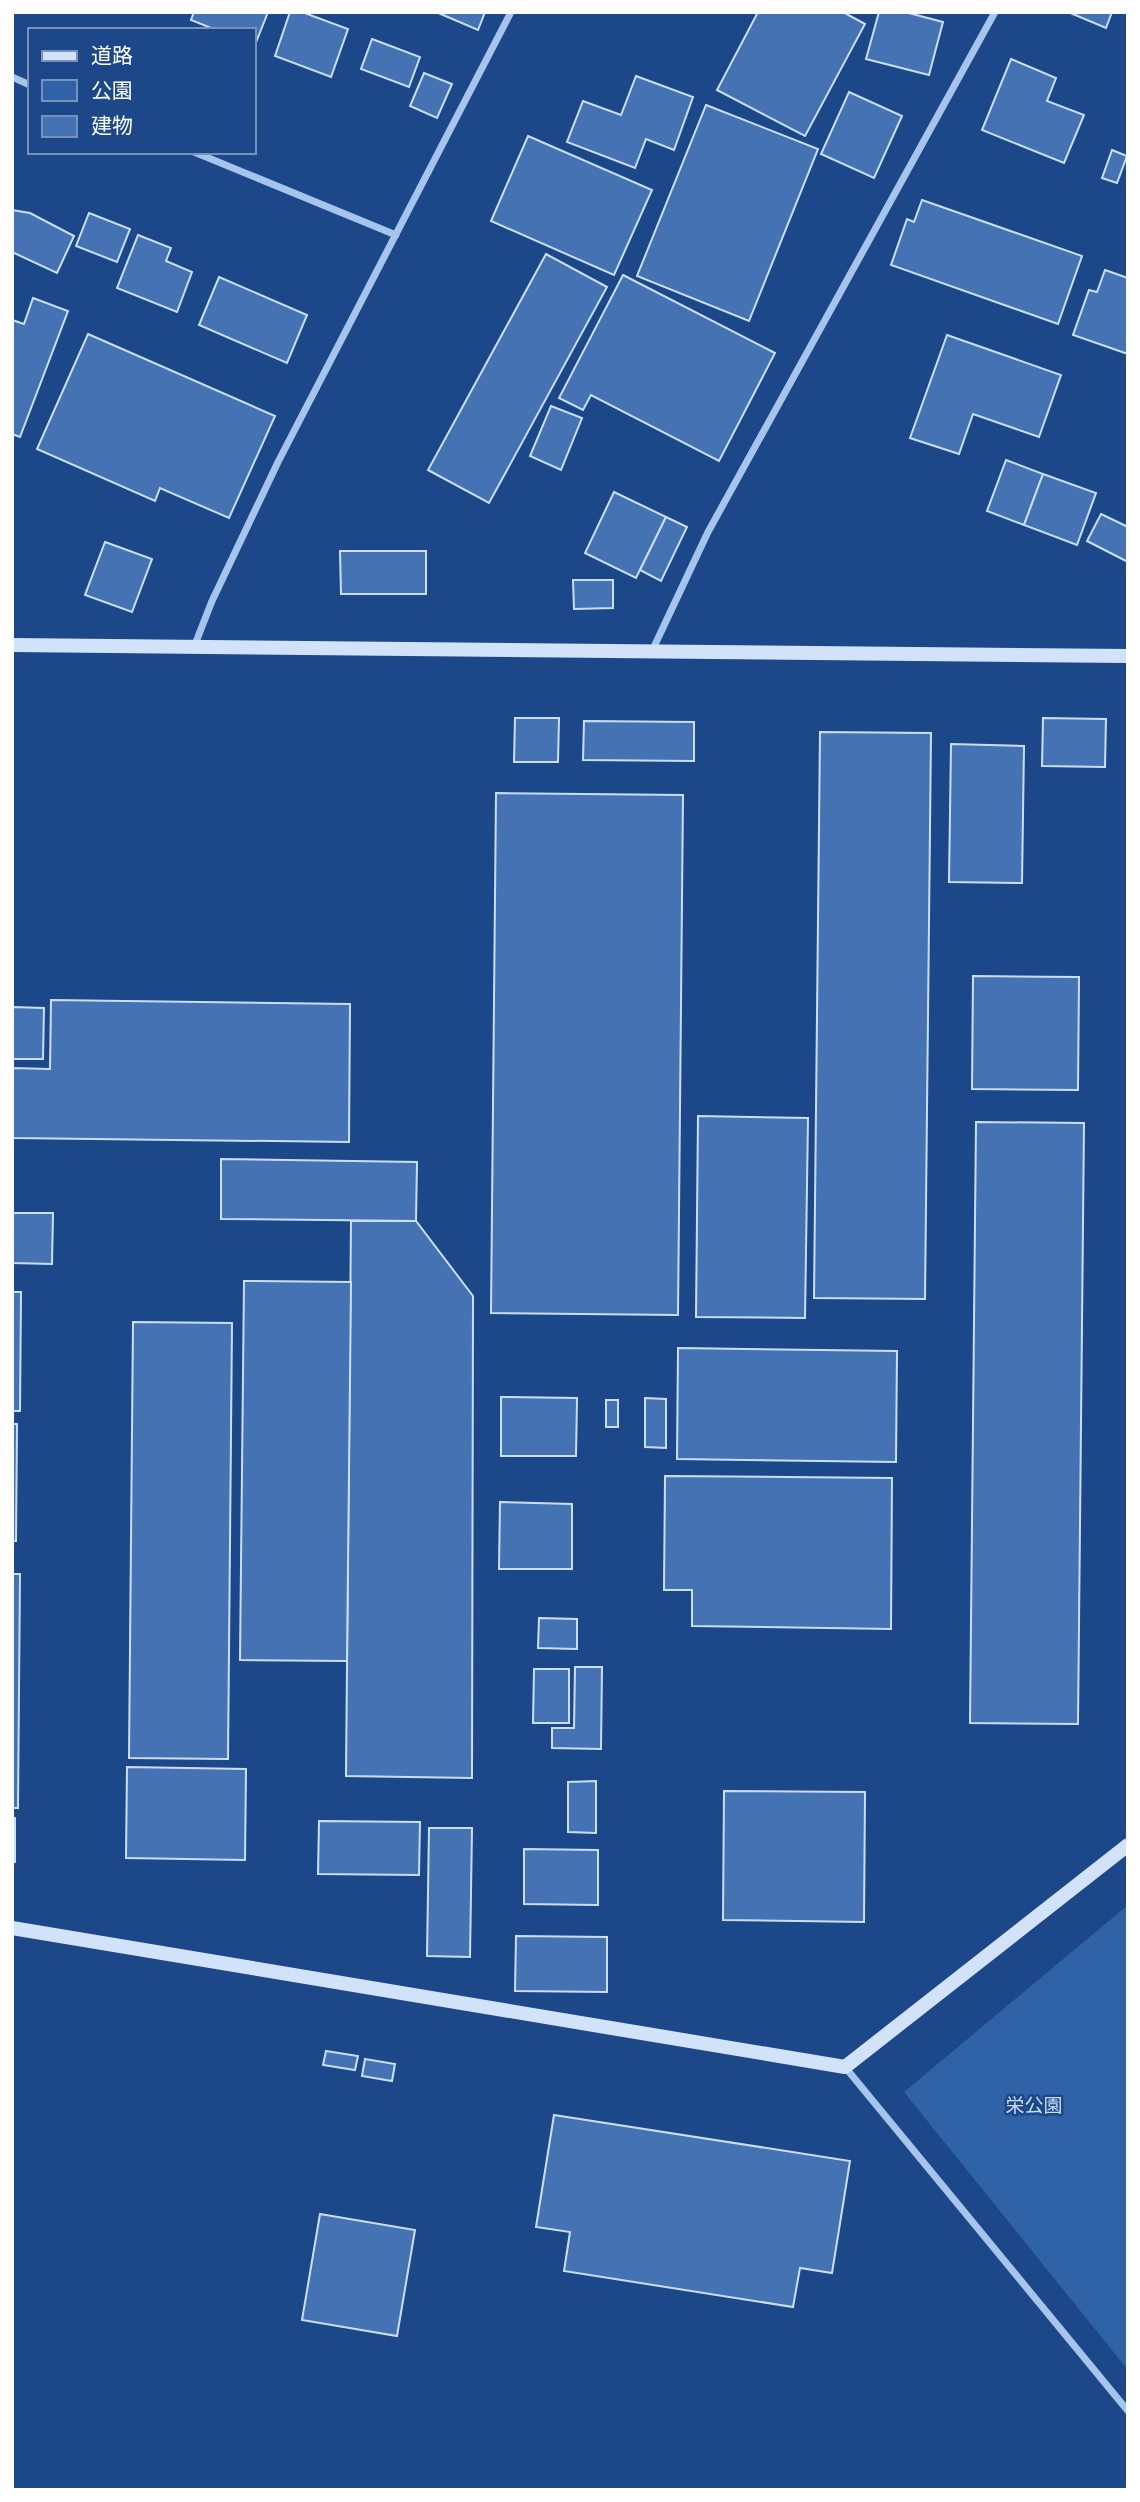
<svg xmlns="http://www.w3.org/2000/svg" width="1140" height="2502" font-family="'Golos Text','Noto Sans JP',sans-serif">
<style>
.green{fill:#2f62a7}
.building{fill:#4472b2;stroke:#cbdef9;stroke-width:2}
.lines{fill:none;stroke-linecap:round;stroke-linejoin:round}
.street{stroke:#a6c4ec;stroke-width:7}
.secondary{stroke:#d2e2f9;stroke-width:14}
.labels{text-anchor:middle;stroke-width:5;stroke-linejoin:round;paint-order:stroke}
.park-label{font-size:19px;fill:#cbdef9;stroke:#1c4889}
</style>
<rect width="100%" height="100%" fill="#1c4889"/>
<!-- green -->
<polygon class="green" points="1128,1905 1128,2370 904,2092"/>
<!-- building -->
<g class="building">
<polygon points="194,12 268,12 255,45 254,30 216,30 191,20"/>
<polygon points="290,12 302,12 348,29 331,77 275,56"/>
<polygon points="436,12 485,12 478,30"/>
<polygon points="758,12 843,12 865,24 805,136 717,90"/>
<polygon points="879,12 905,12 943,22 929,75 866,59"/>
<polygon points="1068,12 1112,12 1106,28"/>
<polygon points="372,39 420,57 409,87 361,69"/>
<polygon points="1011,59 1056,78 1047,101 1084,115 1064,163 982,130"/>
<polygon points="424,73 452,84 437,118 410,106"/>
<polygon points="636,76 693,97 674,150 646,139 635,168 567,142 583,101 621,115"/>
<polygon points="849,92 902,116 874,178 821,154"/>
<polygon points="706,105 818,149 749,321 637,276"/>
<polygon points="528,136 652,190 614,275 491,221"/>
<polygon points="1112,150 1127,156 1117,183 1102,178"/>
<polygon points="922,200 1082,256 1058,324 891,265 907,219 914,222"/>
<polygon points="12,210 30,213 74,236 57,273 12,252"/>
<polygon points="89,213 130,229 117,262 76,246"/>
<polygon points="138,235 171,248 166,261 192,272 177,312 117,288"/>
<polygon points="546,254 607,287 489,503 428,470"/>
<polygon points="1105,270 1128,278 1128,354 1073,335 1089,290 1097,292"/>
<polygon points="623,275 775,353 719,461 591,395 583,410 559,398"/>
<polygon points="219,277 307,315 287,363 199,325"/>
<polygon points="33,298 68,311 20,437 12,434 12,320 24,324"/>
<polygon points="88,334 275,416 229,518 160,488 155,501 37,449"/>
<polygon points="947,335 1061,375 1039,437 973,414 959,454 910,438"/>
<polygon points="551,406 582,418 561,470 530,456"/>
<polygon points="1006,460 1043,474 1024,525 987,511"/>
<polygon points="1043,474 1096,493 1077,545 1024,525"/>
<polygon points="614,492 666,517 636,578 585,553"/>
<polygon points="1101,514 1128,527 1128,562 1087,541"/>
<polygon points="666,517 687,527 661,581 640,570"/>
<polygon points="105,542 152,559 132,612 85,595"/>
<polygon points="340,551 426,551 426,594 341,594"/>
<polygon points="573,580 613,580 613,608 574,609"/>
<polygon points="515,718 559,718 558,762 514,762"/>
<polygon points="1043,718 1106,719 1105,767 1042,766"/>
<polygon points="584,721 694,722 694,761 583,760"/>
<polygon points="820,732 931,733 925,1299 814,1298"/>
<polygon points="951,744 1024,746 1022,883 949,882"/>
<polygon points="496,793 683,795 678,1315 491,1313"/>
<polygon points="973,976 1079,977 1078,1090 972,1089"/>
<polygon points="51,1000 350,1004 349,1142 12,1138 12,1068 50,1069"/>
<polygon points="12,1007 44,1008 43,1059 12,1059"/>
<polygon points="698,1116 808,1118 805,1318 696,1317"/>
<polygon points="976,1122 1084,1123 1078,1724 970,1723"/>
<polygon points="221,1159 417,1162 416,1221 221,1219"/>
<polygon points="12,1213 53,1213 52,1264 12,1263"/>
<polygon points="351,1221 416,1221 473,1296 472,1778 346,1776"/>
<polygon points="244,1281 351,1282 347,1661 240,1660"/>
<polygon points="12,1292 21,1292 20,1411 12,1411"/>
<polygon points="133,1322 232,1323 228,1759 129,1758"/>
<polygon points="678,1348 897,1351 896,1462 677,1459"/>
<polygon points="501,1397 577,1398 576,1456 501,1456"/>
<polygon points="645,1398 666,1399 666,1448 645,1447"/>
<rect x="606" y="1400" width="12" height="27"/>
<polygon points="12,1424 17,1424 16,1541 12,1541"/>
<polygon points="665,1476 892,1478 891,1629 692,1626 692,1590 664,1590"/>
<polygon points="500,1502 572,1504 572,1569 499,1569"/>
<polygon points="12,1574 20,1574 18,1808 12,1808"/>
<polygon points="539,1618 577,1619 577,1649 538,1648"/>
<polygon points="575,1667 602,1667 601,1749 552,1748 552,1728 574,1728"/>
<polygon points="534,1669 569,1669 569,1723 533,1723"/>
<polygon points="127,1767 246,1769 245,1860 126,1858"/>
<polygon points="596,1781 596,1833 568,1832 568,1782"/>
<polygon points="724,1791 865,1792 864,1922 723,1920"/>
<rect x="12" y="1818" width="3" height="44"/>
<polygon points="319,1821 420,1822 419,1875 318,1874"/>
<polygon points="429,1828 472,1828 470,1957 427,1956"/>
<polygon points="524,1849 598,1850 598,1905 524,1904"/>
<polygon points="516,1936 607,1937 607,1992 515,1991"/>
<polygon points="326,2051 358,2056 355,2070 323,2065"/>
<polygon points="365,2059 395,2064 392,2081 362,2076"/>
<polygon points="554,2115 850,2161 832,2273 800,2268 793,2307 564,2271 570,2232 536,2227"/>
<polygon points="320,2214 415,2230 397,2336 302,2320"/>
</g>
<g class="lines">
<!-- street -->
<g class="street">
<polyline points="12,77 30,85"/>
<polyline points="194,152 396,235"/>
<polyline points="194,647 212,601 278,462 511,12"/>
<polyline points="652,651 708,532 995,12"/>
<polyline points="845,2067 1128,2411"/>
</g>
<!-- secondary -->
<g class="secondary">
<polyline points="12,645 1128,656"/>
<polyline points="12,1928 845,2067 1128,1845"/>
</g>
</g>
<g class="labels">
<!-- park labels -->
<g class="park-label">
<text x="1034" y="2112">栄公園</text>
</g>
</g>
<!-- border -->
<rect width="1140" height="2502" fill="none" stroke="#ffffff" stroke-width="28"/>
<!-- legend -->
<rect x="28" y="28" width="228" height="126" fill="#1c4889" stroke="#7791b8" stroke-width="2"/>
<rect x="42" y="51" width="35" height="10" fill="#d2e2f9" stroke="#7791b8" stroke-width="2"/>
<text x="91" y="63" font-size="21" fill="#ffffff">道路</text>
<rect x="42" y="80" width="35" height="21" fill="#2f62a7" stroke="#7791b8" stroke-width="2"/>
<text x="91" y="98" font-size="21" fill="#ffffff">公園</text>
<rect x="42" y="116" width="35" height="21" fill="#4472b2" stroke="#7791b8" stroke-width="2"/>
<text x="91" y="133" font-size="21" fill="#ffffff">建物</text>
</svg>
